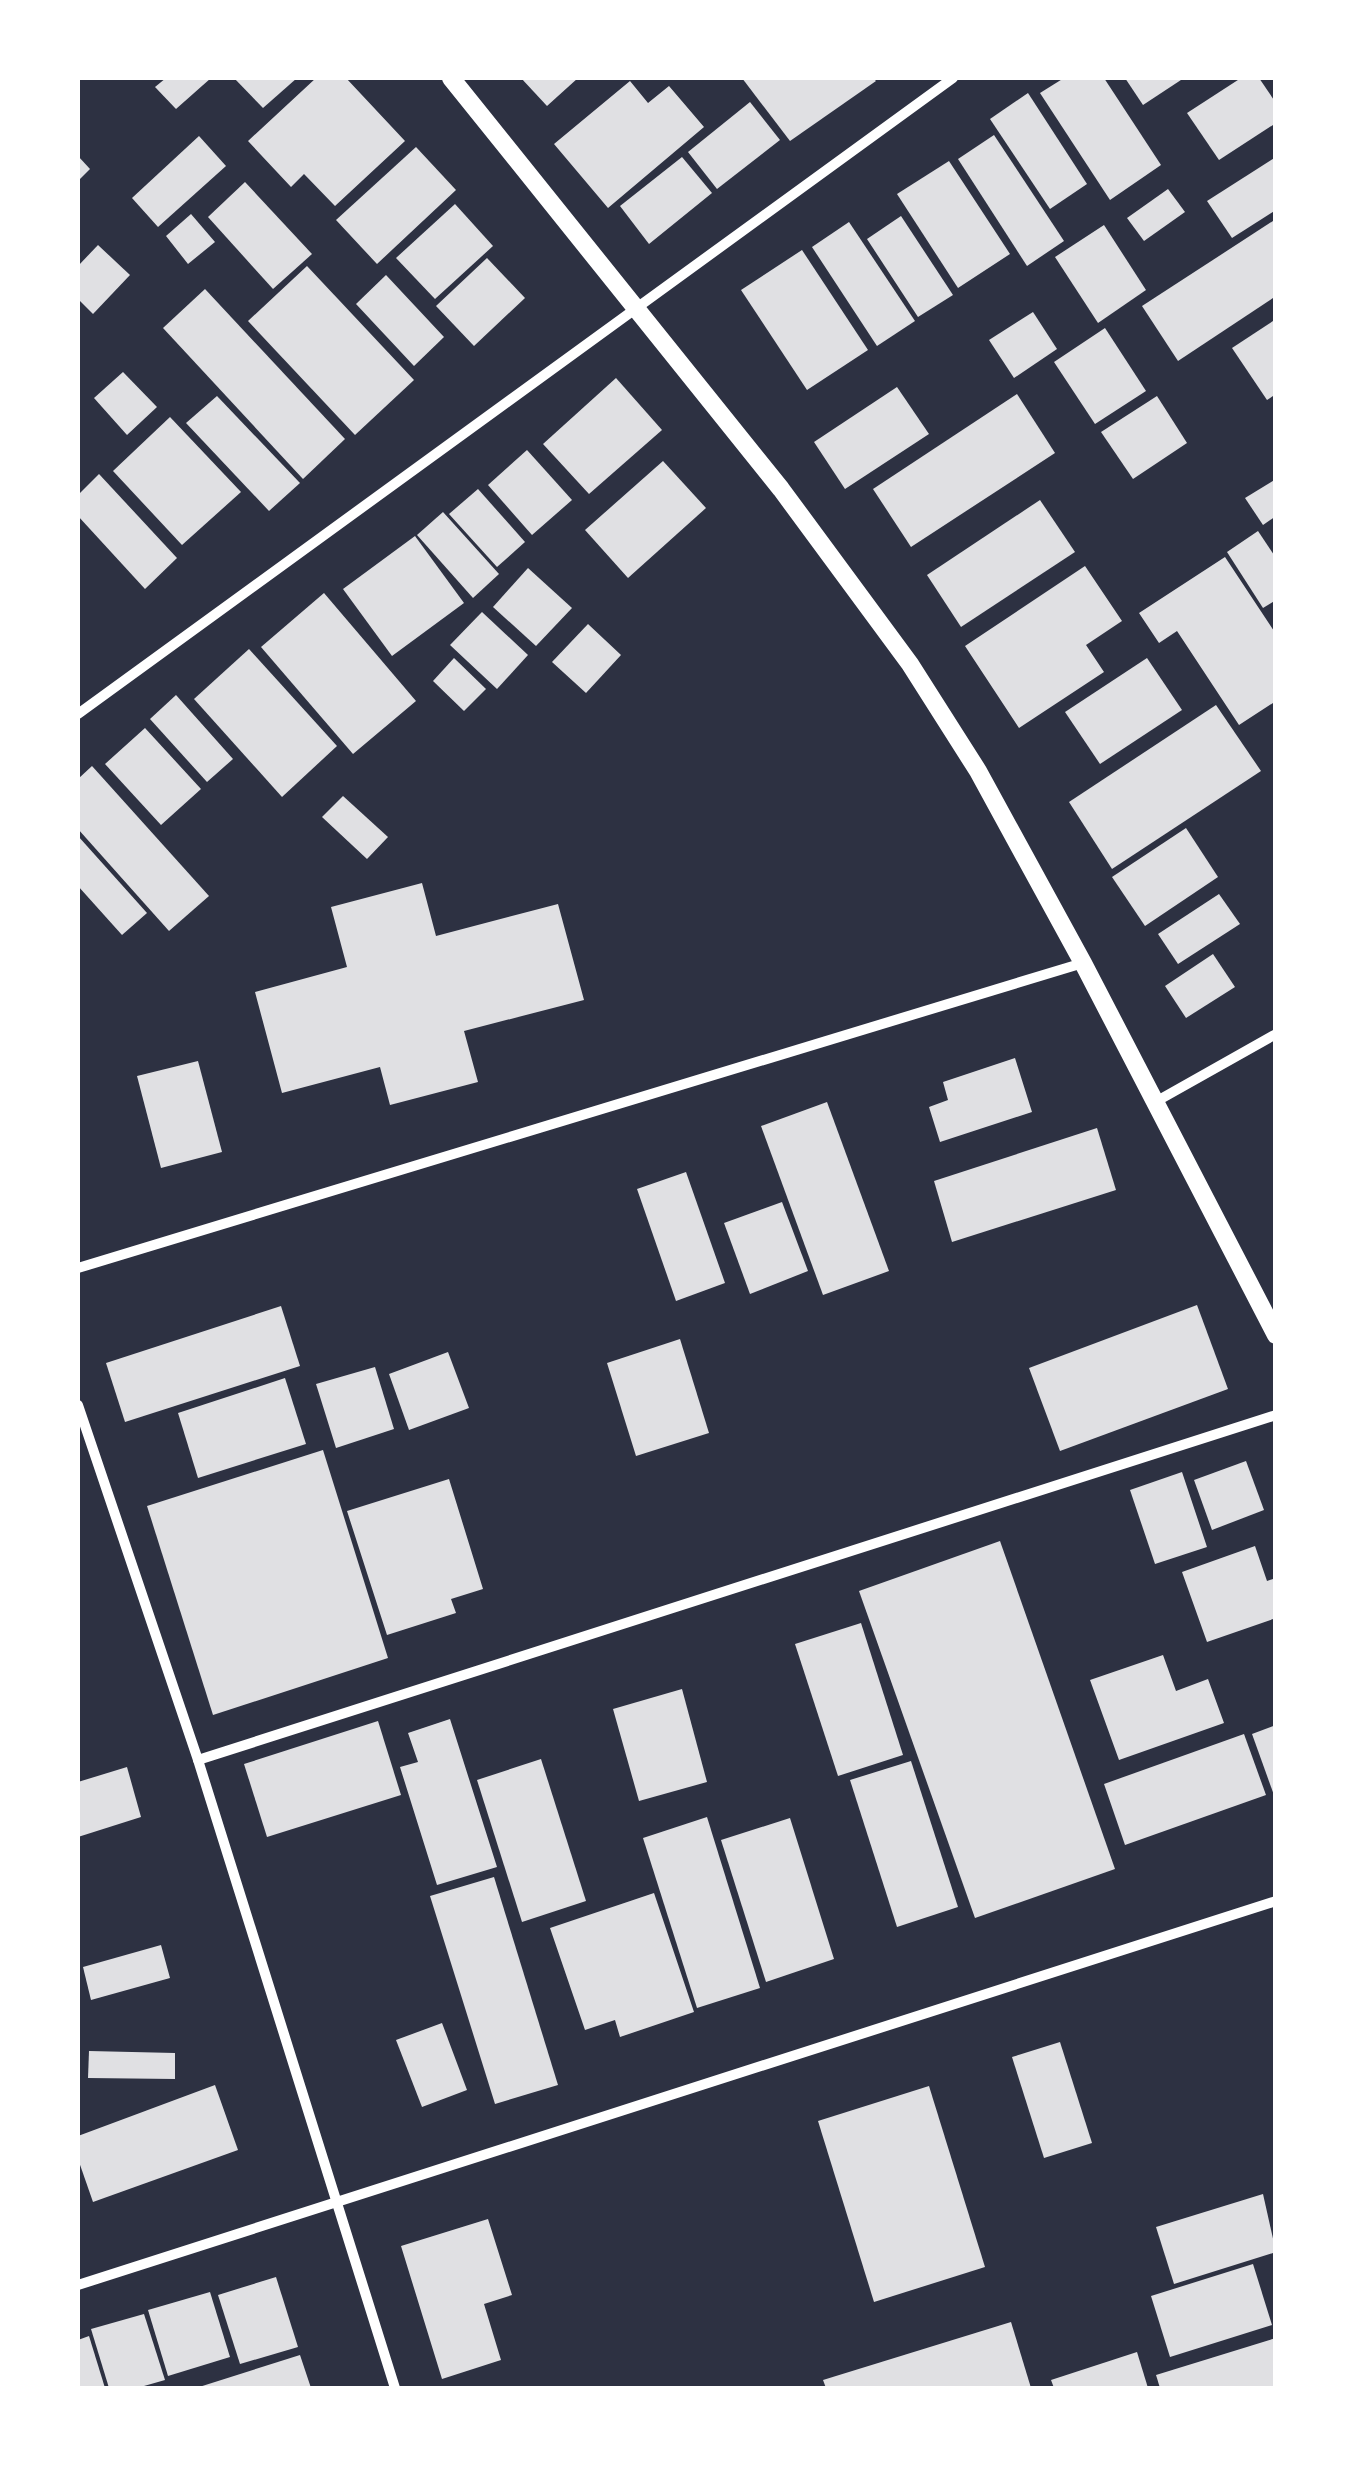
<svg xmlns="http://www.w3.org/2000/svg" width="1353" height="2466" font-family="Helvetica,sans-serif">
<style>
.building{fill:#e0e0e3}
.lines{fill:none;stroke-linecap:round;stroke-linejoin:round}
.minor{stroke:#fff;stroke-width:10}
.tertiary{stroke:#fff;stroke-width:18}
</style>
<rect width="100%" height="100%" fill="#2d3142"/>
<!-- building -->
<g class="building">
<polygon points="166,78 211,78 176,109 155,87"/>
<polygon points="234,78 297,78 263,108"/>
<polygon points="316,78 346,78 405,141 335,206 304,174 291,187 248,141"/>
<polygon points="521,78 578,78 547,106"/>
<polygon points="742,78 873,78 876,81 790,141"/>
<polygon points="1064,78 1104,78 1161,165 1110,200 1040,93"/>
<polygon points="1125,78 1184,78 1143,105"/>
<polygon points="1241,78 1259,78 1276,103 1276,123 1219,160 1187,113"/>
<polygon points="630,81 648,103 669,86 704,127 608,208 554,144"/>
<polygon points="1028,93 1087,184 1050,209 990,119"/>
<polygon points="750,102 780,140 717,189 688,152"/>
<polygon points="994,135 1064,241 1027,266 958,159"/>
<polygon points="199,136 226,166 158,227 132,198"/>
<polygon points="416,147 456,190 377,264 336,220"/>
<polygon points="78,156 90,169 78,181"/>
<polygon points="682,157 712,193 649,244 620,206"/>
<polygon points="1276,157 1276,210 1232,238 1207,201"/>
<polygon points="949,161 1010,254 958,288 897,194"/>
<polygon points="245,182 312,254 273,289 208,217"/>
<polygon points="1168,189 1185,212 1144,241 1127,218"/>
<polygon points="455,204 493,246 435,299 396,258"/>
<polygon points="191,214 215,242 188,264 166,236"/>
<polygon points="901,216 953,295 918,317 867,239"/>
<polygon points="1276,219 1276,296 1178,361 1142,306"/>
<polygon points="849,222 915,321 877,346 812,247"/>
<polygon points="1104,225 1146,290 1098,323 1055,257"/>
<polygon points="98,245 130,275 93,314 78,299 78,266"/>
<polygon points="802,250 868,350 807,390 741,290"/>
<polygon points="487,258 525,298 474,346 436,306"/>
<polygon points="307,266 414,380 355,435 248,321"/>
<polygon points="386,275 444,337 414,366 356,304"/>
<polygon points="205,289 345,439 303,479 163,328"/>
<polygon points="1033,312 1057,349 1014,378 989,340"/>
<polygon points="1276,319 1276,394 1267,400 1232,348"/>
<polygon points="1105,328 1146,391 1095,424 1054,362"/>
<polygon points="123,372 157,407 127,435 94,398"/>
<polygon points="616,378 662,430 589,494 543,444"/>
<polygon points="897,387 929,434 845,489 814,442"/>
<polygon points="1017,394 1055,453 911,547 873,489"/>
<polygon points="217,396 300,483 269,511 186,423"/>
<polygon points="1157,396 1187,443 1133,479 1101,432"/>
<polygon points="170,417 241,492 182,545 113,471"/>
<polygon points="527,450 572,500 532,535 488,485"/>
<polygon points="663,461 706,508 628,578 585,530"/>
<polygon points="99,474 177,558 145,589 78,516 78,495"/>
<polygon points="1276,479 1276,516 1263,525 1245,498"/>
<polygon points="478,489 525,542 497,567 449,514"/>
<polygon points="1040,500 1075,552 961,627 927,575"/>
<polygon points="443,512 499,574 473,598 417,535"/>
<polygon points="1258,531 1276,558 1276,600 1263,608 1227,552"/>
<polygon points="415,536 464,603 392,656 343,589"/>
<polygon points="1225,557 1276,634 1276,701 1239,725 1177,631 1159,643 1139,613"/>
<polygon points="1085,566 1122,621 1086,645 1104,672 1019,728 965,646"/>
<polygon points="528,568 572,608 536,646 493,607"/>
<polygon points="324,593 416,701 353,754 261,647"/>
<polygon points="482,612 528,655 497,689 450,645"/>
<polygon points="588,624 621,655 586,693 552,662"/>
<polygon points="249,649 337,746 282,797 194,699"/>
<polygon points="454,658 486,689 464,711 433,681"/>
<polygon points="1147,658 1182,710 1100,764 1065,712"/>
<polygon points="176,695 233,759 207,782 150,719"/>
<polygon points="1216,705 1261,771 1112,869 1069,802"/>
<polygon points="145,728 201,789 161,825 105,764"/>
<polygon points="92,766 209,896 169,931 78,829 78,779"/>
<polygon points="343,796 388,837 367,859 322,817"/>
<polygon points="1186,828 1218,877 1145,926 1112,877"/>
<polygon points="78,836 147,913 122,935 78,886"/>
<polygon points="422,883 436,936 558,904 584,1000 464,1031 478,1082 390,1105 380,1067 282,1093 255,992 347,967 331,907"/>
<polygon points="1219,894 1240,924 1178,964 1158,934"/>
<polygon points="1213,954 1235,987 1186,1018 1165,986"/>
<polygon points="1015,1058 1032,1112 940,1142 929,1107 948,1100 943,1082"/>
<polygon points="198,1061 222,1152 161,1168 137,1076"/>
<polygon points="827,1102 889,1271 823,1295 761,1126"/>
<polygon points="1097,1128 1116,1190 952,1242 934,1181"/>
<polygon points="686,1172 725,1283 676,1301 637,1189"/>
<polygon points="782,1202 808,1271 750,1294 724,1223"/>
<polygon points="1197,1305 1228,1389 1060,1451 1029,1368"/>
<polygon points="281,1306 300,1366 125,1422 106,1363"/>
<polygon points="680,1339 709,1433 636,1456 607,1363"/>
<polygon points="448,1352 469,1408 409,1430 389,1374"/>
<polygon points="375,1367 394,1429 336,1448 316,1384"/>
<polygon points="285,1378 306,1444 198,1478 178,1413"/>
<polygon points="323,1450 388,1658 213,1715 147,1506"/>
<polygon points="1246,1461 1264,1510 1212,1530 1194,1480"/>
<polygon points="1182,1472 1207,1547 1155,1564 1130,1490"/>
<polygon points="449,1479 483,1589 451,1599 456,1613 387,1635 347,1511"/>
<polygon points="1000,1541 1115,1869 975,1918 859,1591"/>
<polygon points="1255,1546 1267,1581 1276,1578 1276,1618 1207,1642 1182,1572"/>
<polygon points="861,1623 903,1755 838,1776 795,1644"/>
<polygon points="1163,1655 1176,1691 1208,1679 1224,1723 1119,1760 1090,1680"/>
<polygon points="682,1689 707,1782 639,1801 613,1709"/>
<polygon points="450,1719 497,1867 437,1885 400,1767 418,1762 408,1733"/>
<polygon points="378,1721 401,1795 267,1837 244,1764"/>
<polygon points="1276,1725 1276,1798 1275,1798 1252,1734"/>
<polygon points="1244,1734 1266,1795 1125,1845 1104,1784"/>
<polygon points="541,1759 586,1901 522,1922 477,1780"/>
<polygon points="911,1761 958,1907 897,1927 850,1780"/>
<polygon points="127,1767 141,1817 78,1837 78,1782"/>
<polygon points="707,1817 760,1988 697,2008 643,1838"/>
<polygon points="790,1818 834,1959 766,1982 721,1840"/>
<polygon points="494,1877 558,2085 495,2104 430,1896"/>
<polygon points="654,1893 694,2012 620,2037 615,2020 585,2030 550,1928"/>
<polygon points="161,1945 170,1978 91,2000 83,1967"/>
<polygon points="442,2023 467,2090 422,2107 396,2040"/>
<polygon points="1060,2042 1092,2143 1044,2158 1012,2057"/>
<polygon points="89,2051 175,2053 175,2079 88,2078"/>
<polygon points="215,2085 238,2150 93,2202 78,2159 78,2136"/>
<polygon points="929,2086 985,2267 874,2302 818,2121"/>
<polygon points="1263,2194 1276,2252 1174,2284 1156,2227"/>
<polygon points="488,2219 512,2295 484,2304 501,2360 442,2379 401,2246"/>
<polygon points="1253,2264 1272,2325 1170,2357 1151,2296"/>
<polygon points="276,2277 298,2347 240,2364 218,2295"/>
<polygon points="210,2292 230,2357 168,2376 148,2310"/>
<polygon points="144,2314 165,2380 137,2388 109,2388 91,2329"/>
<polygon points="1011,2322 1031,2388 826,2388 823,2380"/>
<polygon points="89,2336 105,2388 78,2388 78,2340"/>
<polygon points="1276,2338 1276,2388 1160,2388 1156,2375"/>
<polygon points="1137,2352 1148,2388 1054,2388 1051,2380"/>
<polygon points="300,2355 311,2388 196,2388"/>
</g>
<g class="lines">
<!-- minor -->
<g class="minor">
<polyline points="78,714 953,78"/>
<polyline points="1157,1101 1276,1034"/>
<polyline points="78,1268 1083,963"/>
<polyline points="78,1405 198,1760 395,2388"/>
<polyline points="198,1760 1276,1415"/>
<polyline points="78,2285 1276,1901"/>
</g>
<!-- tertiary -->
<polyline class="tertiary" points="451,78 781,489 910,664 978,771 1083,963 1276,1335"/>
</g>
<!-- border -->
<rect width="1353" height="2466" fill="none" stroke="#ffffff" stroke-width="160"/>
</svg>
